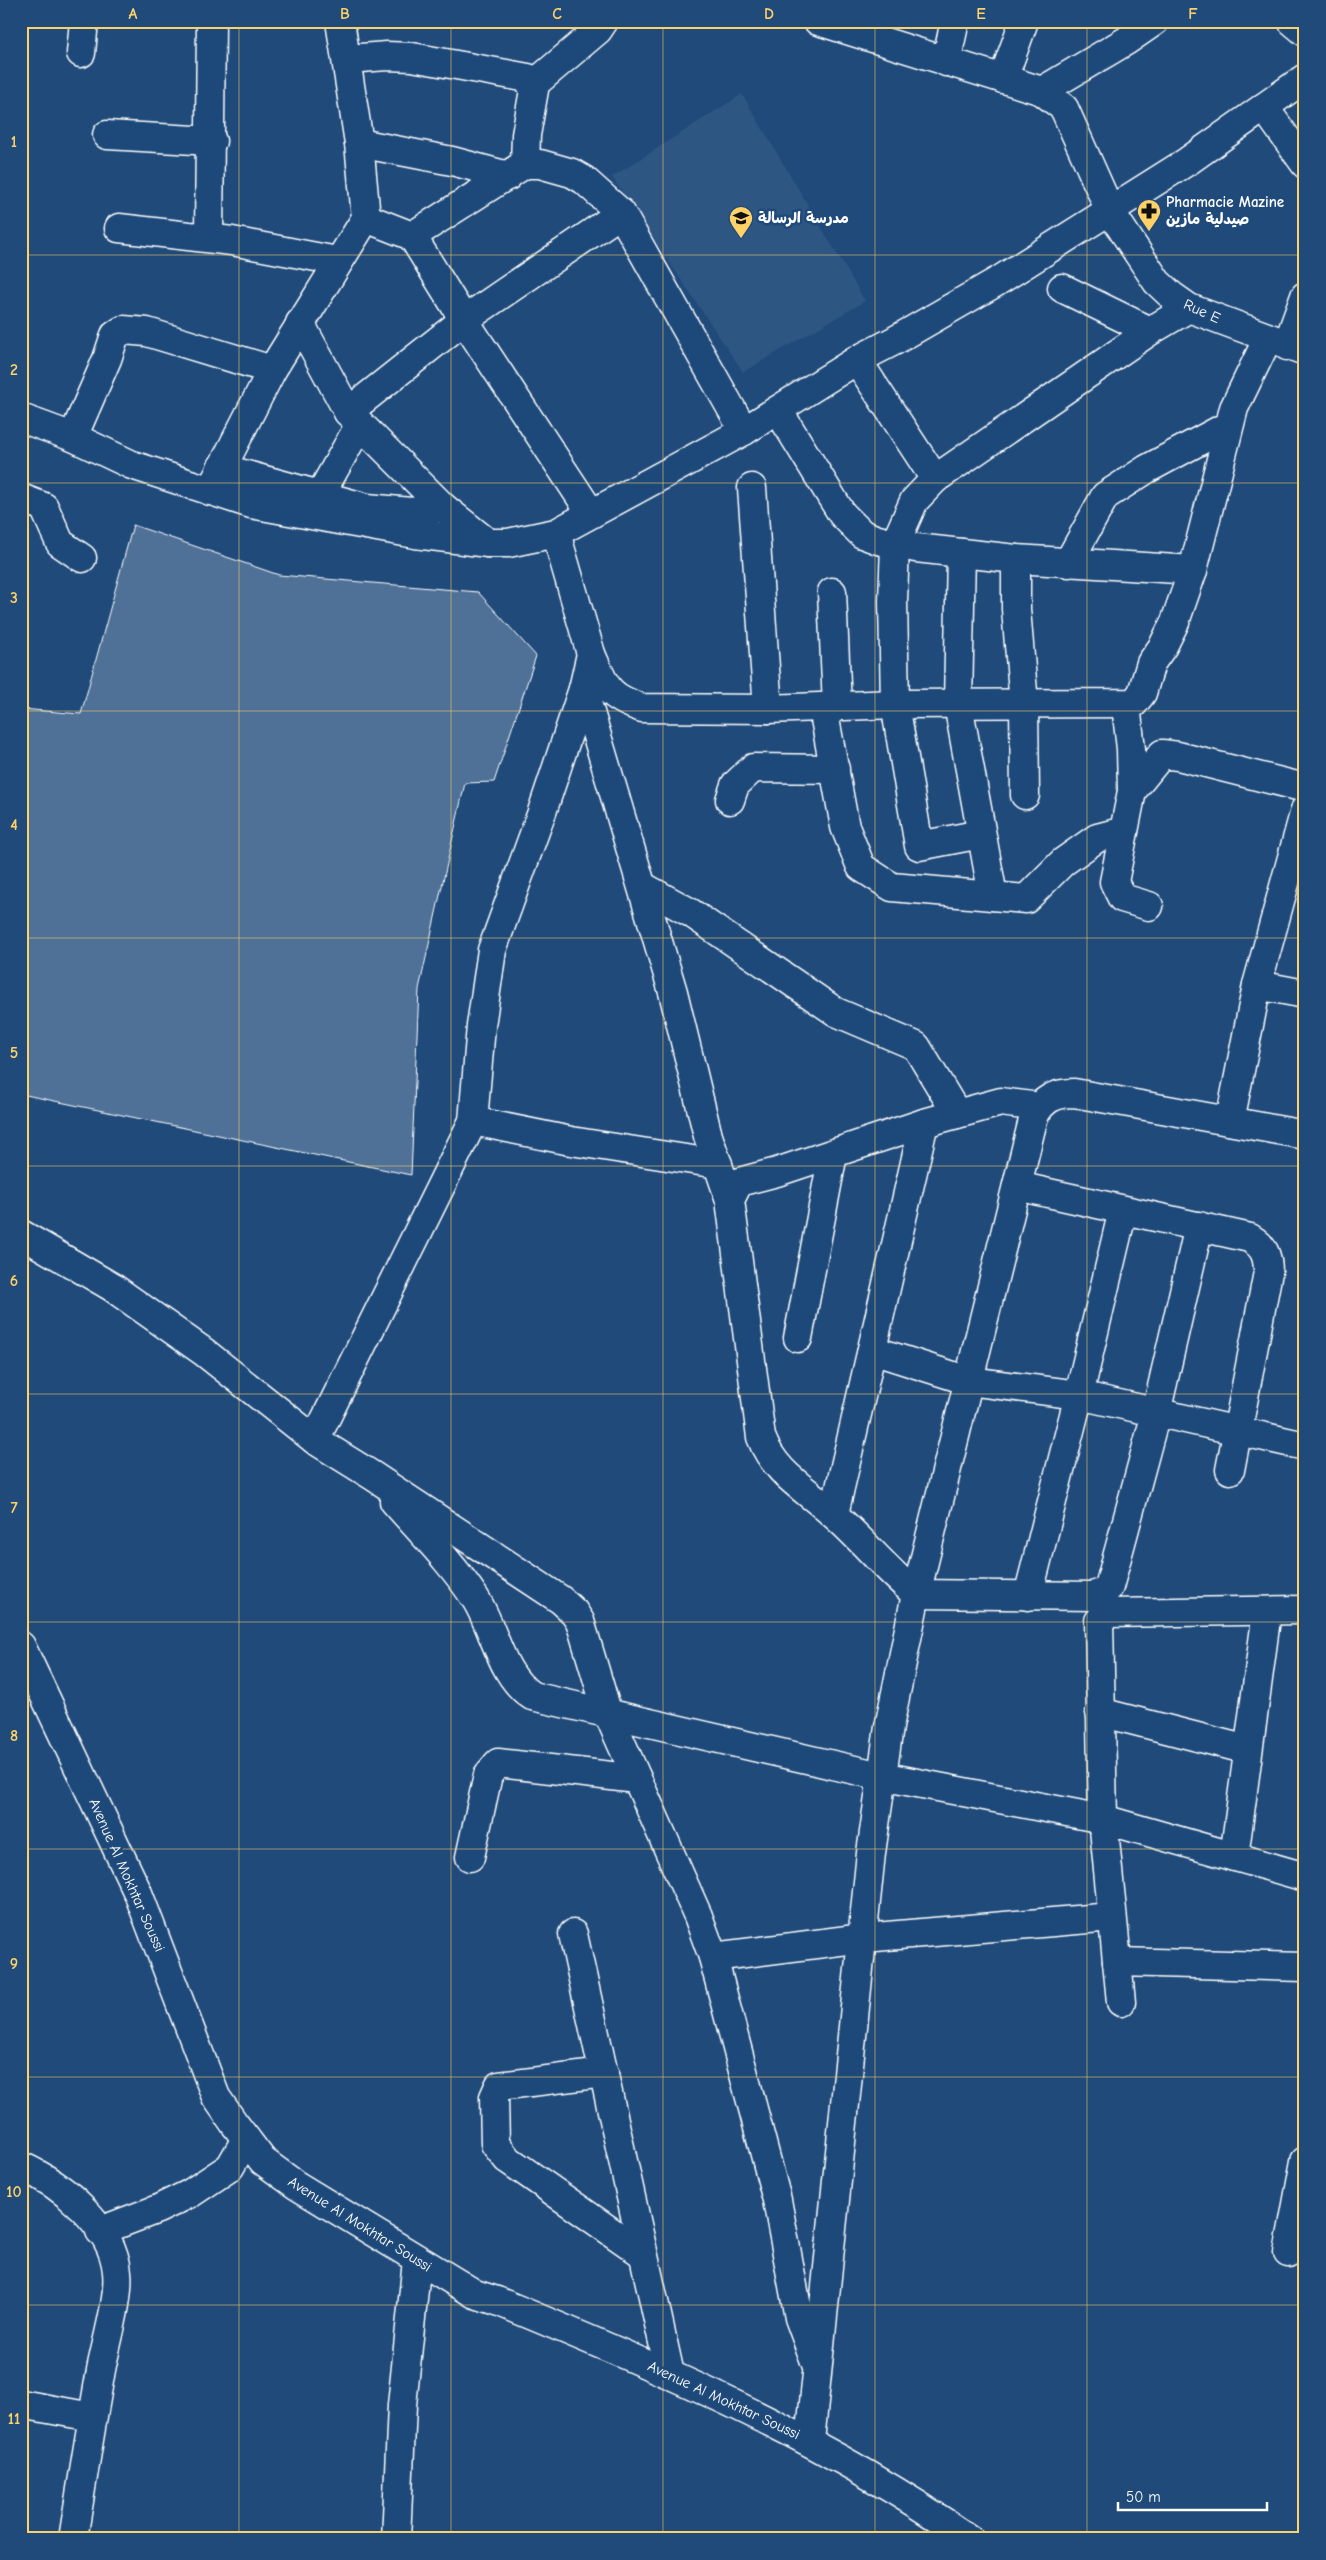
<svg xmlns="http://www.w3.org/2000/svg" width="1326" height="2560" font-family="'Comic Neue','Playpen Sans Arabic',sans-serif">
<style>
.built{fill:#2e5683}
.building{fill:#507197;stroke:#fff}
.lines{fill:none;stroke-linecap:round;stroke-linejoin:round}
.minor-casing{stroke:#fff;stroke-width:31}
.minor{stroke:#1f4a7a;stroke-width:28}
.grid{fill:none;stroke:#ffd166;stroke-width:1;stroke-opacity:0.55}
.labels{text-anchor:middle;stroke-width:5;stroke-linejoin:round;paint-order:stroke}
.poi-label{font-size:15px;font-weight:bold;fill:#fff;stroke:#1f4a7a;text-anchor:start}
.street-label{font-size:15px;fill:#fff;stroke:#1f4a7a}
.neatline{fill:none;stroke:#ffd166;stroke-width:2}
.grid-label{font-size:16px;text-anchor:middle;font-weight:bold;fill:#ffd166}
</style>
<rect width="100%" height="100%" fill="#1f4a7a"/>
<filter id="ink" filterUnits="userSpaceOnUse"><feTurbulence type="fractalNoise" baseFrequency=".02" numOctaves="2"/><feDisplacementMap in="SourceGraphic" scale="10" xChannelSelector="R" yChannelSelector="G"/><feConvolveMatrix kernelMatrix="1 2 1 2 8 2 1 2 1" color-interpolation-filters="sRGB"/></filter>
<g filter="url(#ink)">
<!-- built -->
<polygon class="built" points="742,94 865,301 743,372 612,177"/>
<!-- building -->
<polygon class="building" points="133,525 279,575 478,592 536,656 494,782 465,783 419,989 411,1175 21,1094 21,709 81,714"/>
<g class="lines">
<!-- minor casing -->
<g class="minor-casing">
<g id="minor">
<polyline points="818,21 1042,91 1064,108 1110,211 1157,282 1172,296 1189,308 1305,351"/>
<polyline points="1292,21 1305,32"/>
<polyline points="81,53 84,21"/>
<polyline points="347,59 387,56 412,57 528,78 534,90 526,135 525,164"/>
<polyline points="946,62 955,21"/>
<polyline points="1003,79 1024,21"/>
<polyline points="533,85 598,30 604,21"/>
<polyline points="1042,91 1126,41 1155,21"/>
<polyline points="1264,107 1305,164"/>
<polyline points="107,135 212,141"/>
<polyline points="359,143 452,161 508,176"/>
<polyline points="366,218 412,236 525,164 540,164 572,173 584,180 621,213 744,431"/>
<polyline points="119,228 232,241 337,261"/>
<polyline points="412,236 464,320 591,513"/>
<polyline points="209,238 211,21"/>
<polyline points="1062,288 1150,331"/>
<polyline points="300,323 348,412 444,508 488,543"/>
<polyline points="1287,346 1305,296"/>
<polyline points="857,360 935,479"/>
<polyline points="778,410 842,514 862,534 878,540 916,548 1016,559 1193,570"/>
<polyline points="348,412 464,320 621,213"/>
<polyline points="21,418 73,437 132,465 251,504 415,534 488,543 508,543 556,533 744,431 857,360 894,341 998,281 1188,161 1305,78"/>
<polyline points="73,437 107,359 115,335 123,330 147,332 272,370"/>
<polyline points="221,468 367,508 411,512 444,508"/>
<polyline points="752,488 768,709"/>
<polyline points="210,491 272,370 366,218 359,143 340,21"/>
<polyline points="320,495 360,424"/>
<polyline points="21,498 44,507 60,543 82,558"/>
<polyline points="961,553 958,704 993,896"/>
<polyline points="1016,559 1016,609 1024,704 1025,795"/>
<polyline points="1068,563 1105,496 1147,469 1229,425"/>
<polyline points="832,592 837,707"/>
<path d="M591 654C605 686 606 696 642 708L768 709 895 704 1134 703 1142 693 1151 663 1163 646 1175 622 1193 570 1234 408 1268 338"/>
<polyline points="583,689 673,992 708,1136 730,1200"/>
<polyline points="1126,705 1131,749 1132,791 1114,882 1122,898 1149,906"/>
<polyline points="823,708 845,827 861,867 892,887 1026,899 1063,862 1097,838 1124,831"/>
<polyline points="1132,791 1162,754 1178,756 1305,788"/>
<polyline points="730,800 735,785 753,768 835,769"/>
<polyline points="981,834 919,846 895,704 893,601 895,544 914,501 935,479 1150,331 1189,308"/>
<polyline points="642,886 691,913 836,1012 916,1046 957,1114"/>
<polyline points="1257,985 1305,994"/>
<path d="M1039 1107 1001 1102 924 1123 777 1172 739 1182 730 1200 761 1437C775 1474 805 1488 833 1514 862 1539 886 1570 916 1594L1093 1596 1104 1592 1109 1587 1156 1413 1199 1226"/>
<polyline points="473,1121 571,1141 718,1164"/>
<polyline points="1230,1121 1257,985 1305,810"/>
<path d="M1017 1186 1250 1238C1264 1246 1268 1256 1268 1272L1230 1470"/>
<polyline points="21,1234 112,1287 204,1352 315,1440 373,1476 561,1600 574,1612 580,1621 607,1711 698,1916 713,1957 777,2200 799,2318 816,2364"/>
<polyline points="798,1338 833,1154"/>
<polyline points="872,1350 969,1381 1079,1395 1305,1446"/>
<polyline points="315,1440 473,1121 481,1026 492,950 542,812 583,689 591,654 556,533"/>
<path d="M394 1501C421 1532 452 1563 475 1598 495 1629 500 1675 532 1696L881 1776 1103 1819 1305 1877"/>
<polyline points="834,1514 924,1123"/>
<polyline points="1028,1596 1079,1395 1123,1210"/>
<path d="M21 1646 138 1893 216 2097 234 2123 263 2161 296 2185 475 2294 497 2301C660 2368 823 2437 969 2539"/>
<polyline points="1100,1712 1248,1750"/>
<polyline points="470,1857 488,1775 498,1763 637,1779"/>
<polyline points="1234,1857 1267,1612"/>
<polyline points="573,1934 670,2374"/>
<polyline points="713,1957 863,1938 1112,1917"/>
<polyline points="1117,1962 1305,1967"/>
<polyline points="1121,2002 1103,1819 1099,1621 1107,1613 1305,1610"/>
<polyline points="604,2073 499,2086 494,2097 495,2144 507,2159 643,2254"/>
<path d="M21 2166C61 2184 113 2225 117 2272 120 2298 106 2343 101 2370 91 2426 82 2482 73 2539"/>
<polyline points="100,2231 158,2209 191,2193 230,2167 246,2139"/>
<polyline points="1288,2253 1305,2161"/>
<polyline points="21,2404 92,2417"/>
<path d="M810 2441 871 1853 889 1727 916 1594 1034 1116C1043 1099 1055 1093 1074 1093L1305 1135"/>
<polyline points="396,2539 402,2405 417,2260"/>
</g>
</g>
<!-- minor -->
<use href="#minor" class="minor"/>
</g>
</g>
<!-- grid -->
<path class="grid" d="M239 21V2539M451 21V2539M663 21V2539M875 21V2539M1087 21V2539M21 255H1305M21 483H1305M21 711H1305M21 938H1305M21 1166H1305M21 1394H1305M21 1622H1305M21 1849H1305M21 2077H1305M21 2305H1305"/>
<!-- icons -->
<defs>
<g id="pharmacy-pin" transform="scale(1.25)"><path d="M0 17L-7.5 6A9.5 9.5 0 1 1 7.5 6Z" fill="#ffd166" stroke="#1f4a7a"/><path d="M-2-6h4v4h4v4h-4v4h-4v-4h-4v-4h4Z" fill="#111"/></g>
<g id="school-pin" transform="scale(1.25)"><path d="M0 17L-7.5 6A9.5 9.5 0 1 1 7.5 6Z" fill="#ffd166" stroke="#1f4a7a"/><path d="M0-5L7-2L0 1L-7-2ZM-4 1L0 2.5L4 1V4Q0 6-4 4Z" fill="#111"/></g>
</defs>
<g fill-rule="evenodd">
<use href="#pharmacy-pin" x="1149" y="211"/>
<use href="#school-pin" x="741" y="218"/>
</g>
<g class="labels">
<!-- poi labels -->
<g class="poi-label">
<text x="1166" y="207">Pharmacie Mazine<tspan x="1166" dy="17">صيدلية مازين</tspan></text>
<text x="758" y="223">مدرسة الرسالة</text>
</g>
<!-- street labels -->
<g class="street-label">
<text transform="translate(1202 311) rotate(24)" y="5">Rue E</text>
<text transform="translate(127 1875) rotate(66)" y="5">Avenue Al Mokhtar Soussi</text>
<text transform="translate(360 2224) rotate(32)" y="5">Avenue Al Mokhtar Soussi</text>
<text transform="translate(724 2400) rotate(25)" y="5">Avenue Al Mokhtar Soussi</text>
</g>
</g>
<!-- margin -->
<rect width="1326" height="2560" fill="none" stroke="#1f4a7a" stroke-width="55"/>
<!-- scale -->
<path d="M1118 2502v8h149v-8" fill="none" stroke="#ffffff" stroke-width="2.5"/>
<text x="1126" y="2502" font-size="15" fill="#ffffff" stroke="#1f4a7a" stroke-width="4" paint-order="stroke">50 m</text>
<rect x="28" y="28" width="1270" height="2504" class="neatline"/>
<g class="grid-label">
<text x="133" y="19">A</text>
<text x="345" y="19">B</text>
<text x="557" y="19">C</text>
<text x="769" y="19">D</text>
<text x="981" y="19">E</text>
<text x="1193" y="19">F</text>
<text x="14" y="147">1</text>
<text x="14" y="375">2</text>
<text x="14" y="603">3</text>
<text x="14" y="830">4</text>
<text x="14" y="1058">5</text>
<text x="14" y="1286">6</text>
<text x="14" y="1513">7</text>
<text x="14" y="1741">8</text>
<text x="14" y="1969">9</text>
<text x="14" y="2197">10</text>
<text x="14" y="2424">11</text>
</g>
</svg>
